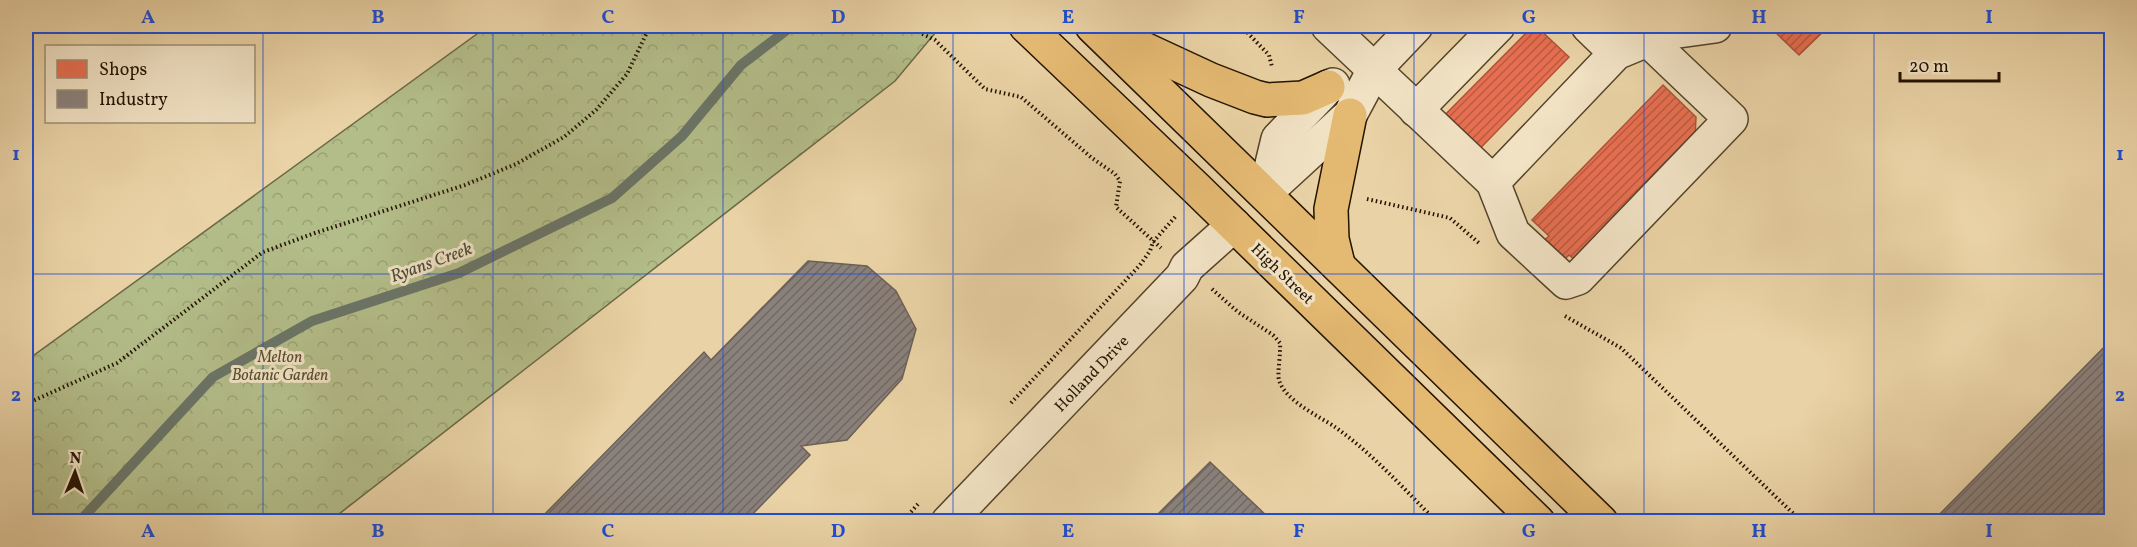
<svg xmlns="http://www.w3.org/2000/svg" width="2137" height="547" font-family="Vollkorn,serif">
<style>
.park{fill:url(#park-crowns);stroke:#6b6844;stroke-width:1.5}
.shops{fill:url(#shops-hatch);stroke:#ac5339;stroke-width:1.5}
.industry{fill:url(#industry-hatch);stroke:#6b6057;stroke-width:1.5}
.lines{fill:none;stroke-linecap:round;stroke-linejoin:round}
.stream{stroke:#6a7568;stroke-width:10}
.minor-casing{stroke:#544329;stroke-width:36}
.major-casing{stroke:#231300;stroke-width:36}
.path{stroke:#231300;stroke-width:4;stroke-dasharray:1.5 3;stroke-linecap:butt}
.minor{stroke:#f1e2c4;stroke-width:33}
.major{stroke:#e4b972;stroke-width:33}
.grid{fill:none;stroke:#1d4ed8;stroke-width:1.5;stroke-opacity:0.55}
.labels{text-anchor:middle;stroke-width:6;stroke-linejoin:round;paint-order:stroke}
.street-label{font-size:16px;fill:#231300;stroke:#f1e2c4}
.park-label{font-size:16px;font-style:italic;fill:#554e30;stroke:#f1e2c4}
.water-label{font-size:18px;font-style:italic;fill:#4c4c3d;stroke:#f1e2c4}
.neatline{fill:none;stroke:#1d4ed8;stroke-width:2}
.grid-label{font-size:20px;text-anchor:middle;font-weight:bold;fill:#1d4ed8}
</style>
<defs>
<pattern id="park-crowns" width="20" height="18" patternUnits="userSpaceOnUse" patternTransform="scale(1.5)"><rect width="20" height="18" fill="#b3bd89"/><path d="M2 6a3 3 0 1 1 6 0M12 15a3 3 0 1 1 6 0" fill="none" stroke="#9aa274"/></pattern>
<pattern id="shops-hatch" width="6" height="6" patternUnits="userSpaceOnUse" patternTransform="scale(1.5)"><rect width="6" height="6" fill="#e76f51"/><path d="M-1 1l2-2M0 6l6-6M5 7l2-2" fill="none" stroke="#bb5a41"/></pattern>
<pattern id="industry-hatch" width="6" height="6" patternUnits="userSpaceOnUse" patternTransform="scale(1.5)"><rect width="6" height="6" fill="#8a817c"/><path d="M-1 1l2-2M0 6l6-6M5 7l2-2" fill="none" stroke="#706863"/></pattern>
</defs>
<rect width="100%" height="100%" fill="#e9d2a5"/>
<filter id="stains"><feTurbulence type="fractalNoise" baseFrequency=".00333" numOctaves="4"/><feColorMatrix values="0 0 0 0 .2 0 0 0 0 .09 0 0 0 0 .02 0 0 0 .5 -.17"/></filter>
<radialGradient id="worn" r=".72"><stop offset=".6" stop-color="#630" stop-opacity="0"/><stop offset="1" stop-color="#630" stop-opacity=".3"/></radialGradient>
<!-- park -->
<g class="park">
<polygon points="488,26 941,26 895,81 330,521 26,521 26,361"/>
<polygon points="2058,26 2100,26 2098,33"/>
</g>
<!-- shops -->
<g class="shops">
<polygon points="1533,26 1536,26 1569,57 1462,167 1427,133"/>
<polygon points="1775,26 1829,26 1799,55 1774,31"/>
<polygon points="1663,85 1696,117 1695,139 1576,261 1569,255 1556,268 1536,248 1549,236 1532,220"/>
</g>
<!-- industry -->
<g class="industry">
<polygon points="808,261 867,266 896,291 916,329 902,379 847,440 801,446 810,455 745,522 537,522 704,352 711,360"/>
<polygon points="2112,339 2112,522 1932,522"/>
<polygon points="1210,462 1269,518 1266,522 1150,522"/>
</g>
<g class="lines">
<!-- stream -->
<polyline class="stream" points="79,522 213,377 312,321 459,273 612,198 682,136 741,65 792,26"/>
<!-- minor casing -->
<g class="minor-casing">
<g id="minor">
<polyline points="1328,26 1493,182 1616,53 1664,33 1715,26"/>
<polyline points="1588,26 1616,53"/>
<polyline points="1416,110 1498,26"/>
<polyline points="1493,182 1513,233 1566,282 1578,278 1731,119 1648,40"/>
<polyline points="1265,193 1350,115 1374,70 1416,26"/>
<polyline points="1265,193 1278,139 1328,87 1333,85"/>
<polyline points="948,522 1182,277 1187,267 1234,225"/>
</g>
</g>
<!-- major casing -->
<g class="major-casing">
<g id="major">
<polyline points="1026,26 1197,189 1538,522"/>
<polyline points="1092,26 1601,522"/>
<polyline points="1114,35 1211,80 1255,97 1267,100 1303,98 1328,87"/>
<polyline points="1338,264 1332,239 1331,209 1350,115"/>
</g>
</g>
<!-- path -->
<g class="path">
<polyline points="906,26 935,40 985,89 1021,97 1092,158 1115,174 1120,181 1116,207 1161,248"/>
<polyline points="1241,26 1269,55 1272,67"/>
<polyline points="1367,199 1450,218 1480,244"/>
<path d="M1212 289 1238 312 1273 335 1280 343C1281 352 1277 374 1279 380 1285 401 1319 416 1335 427 1373 454 1404 489 1437 522"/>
<polyline points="1565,316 1621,348 1802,522"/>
<polyline points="1011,403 1140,265 1150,251 1153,242 1176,216"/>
<polyline points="26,404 117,363 263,252 315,233 465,185 516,164 564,137 596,110 627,74 650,26"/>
<polyline points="902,522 918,504"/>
</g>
<!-- minor -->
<use href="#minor" class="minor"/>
<!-- major -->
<use href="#major" class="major"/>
</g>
<!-- grid -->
<path class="grid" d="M263 26V522M493 26V522M723 26V522M953 26V522M1184 26V522M1414 26V522M1644 26V522M1874 26V522M26 274H2112"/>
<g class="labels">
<!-- street labels -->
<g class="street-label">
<text transform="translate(1283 273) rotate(44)" y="6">High Street</text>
<text transform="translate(1091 373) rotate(-46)" y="6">Holland Drive</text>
</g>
<!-- park labels -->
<g class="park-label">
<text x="280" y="362">Melton<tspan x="280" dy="18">Botanic Garden</tspan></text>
</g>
<!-- water labels -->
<g class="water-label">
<text transform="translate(431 262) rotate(-20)" y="6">Ryans Creek</text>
</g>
</g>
<!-- margin -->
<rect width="2137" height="547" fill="none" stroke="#e9d2a5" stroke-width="66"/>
<!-- legend -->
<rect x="45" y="45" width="210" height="78" fill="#f1e2c4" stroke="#9f8f76" stroke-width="1.5"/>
<rect x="57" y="60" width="30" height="18" fill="#e76f51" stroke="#9f8f76" stroke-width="1.5"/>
<text x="99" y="75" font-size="18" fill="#231300">Shops</text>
<rect x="57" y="90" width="30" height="18" fill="#8a817c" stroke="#9f8f76" stroke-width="1.5"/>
<text x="99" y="105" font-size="18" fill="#231300">Industry</text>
<!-- north arrow -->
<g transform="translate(75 472) rotate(2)" stroke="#f1e2c4" stroke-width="4.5" paint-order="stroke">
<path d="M0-4.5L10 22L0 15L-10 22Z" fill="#231300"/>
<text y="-9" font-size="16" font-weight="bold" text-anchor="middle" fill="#231300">N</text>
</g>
<!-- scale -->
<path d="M1900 72v9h99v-9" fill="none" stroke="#231300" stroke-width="3"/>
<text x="1909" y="72" font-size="18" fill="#231300" stroke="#f1e2c4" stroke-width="4.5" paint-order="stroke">20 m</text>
<rect x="33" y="33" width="2071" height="481" class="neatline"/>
<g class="grid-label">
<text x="148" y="23">A</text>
<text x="378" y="23">B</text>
<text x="608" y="23">C</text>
<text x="838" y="23">D</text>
<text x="1068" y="23">E</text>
<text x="1299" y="23">F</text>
<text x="1529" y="23">G</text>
<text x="1759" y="23">H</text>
<text x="1989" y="23">I</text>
<text x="16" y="160">1</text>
<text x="2120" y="160">1</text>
<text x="16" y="401">2</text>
<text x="2120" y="401">2</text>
<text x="148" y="537">A</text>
<text x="378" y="537">B</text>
<text x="608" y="537">C</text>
<text x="838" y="537">D</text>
<text x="1068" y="537">E</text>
<text x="1299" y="537">F</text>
<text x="1529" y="537">G</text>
<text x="1759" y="537">H</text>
<text x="1989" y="537">I</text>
</g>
<rect width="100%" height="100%" filter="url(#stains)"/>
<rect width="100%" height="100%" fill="url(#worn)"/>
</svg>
